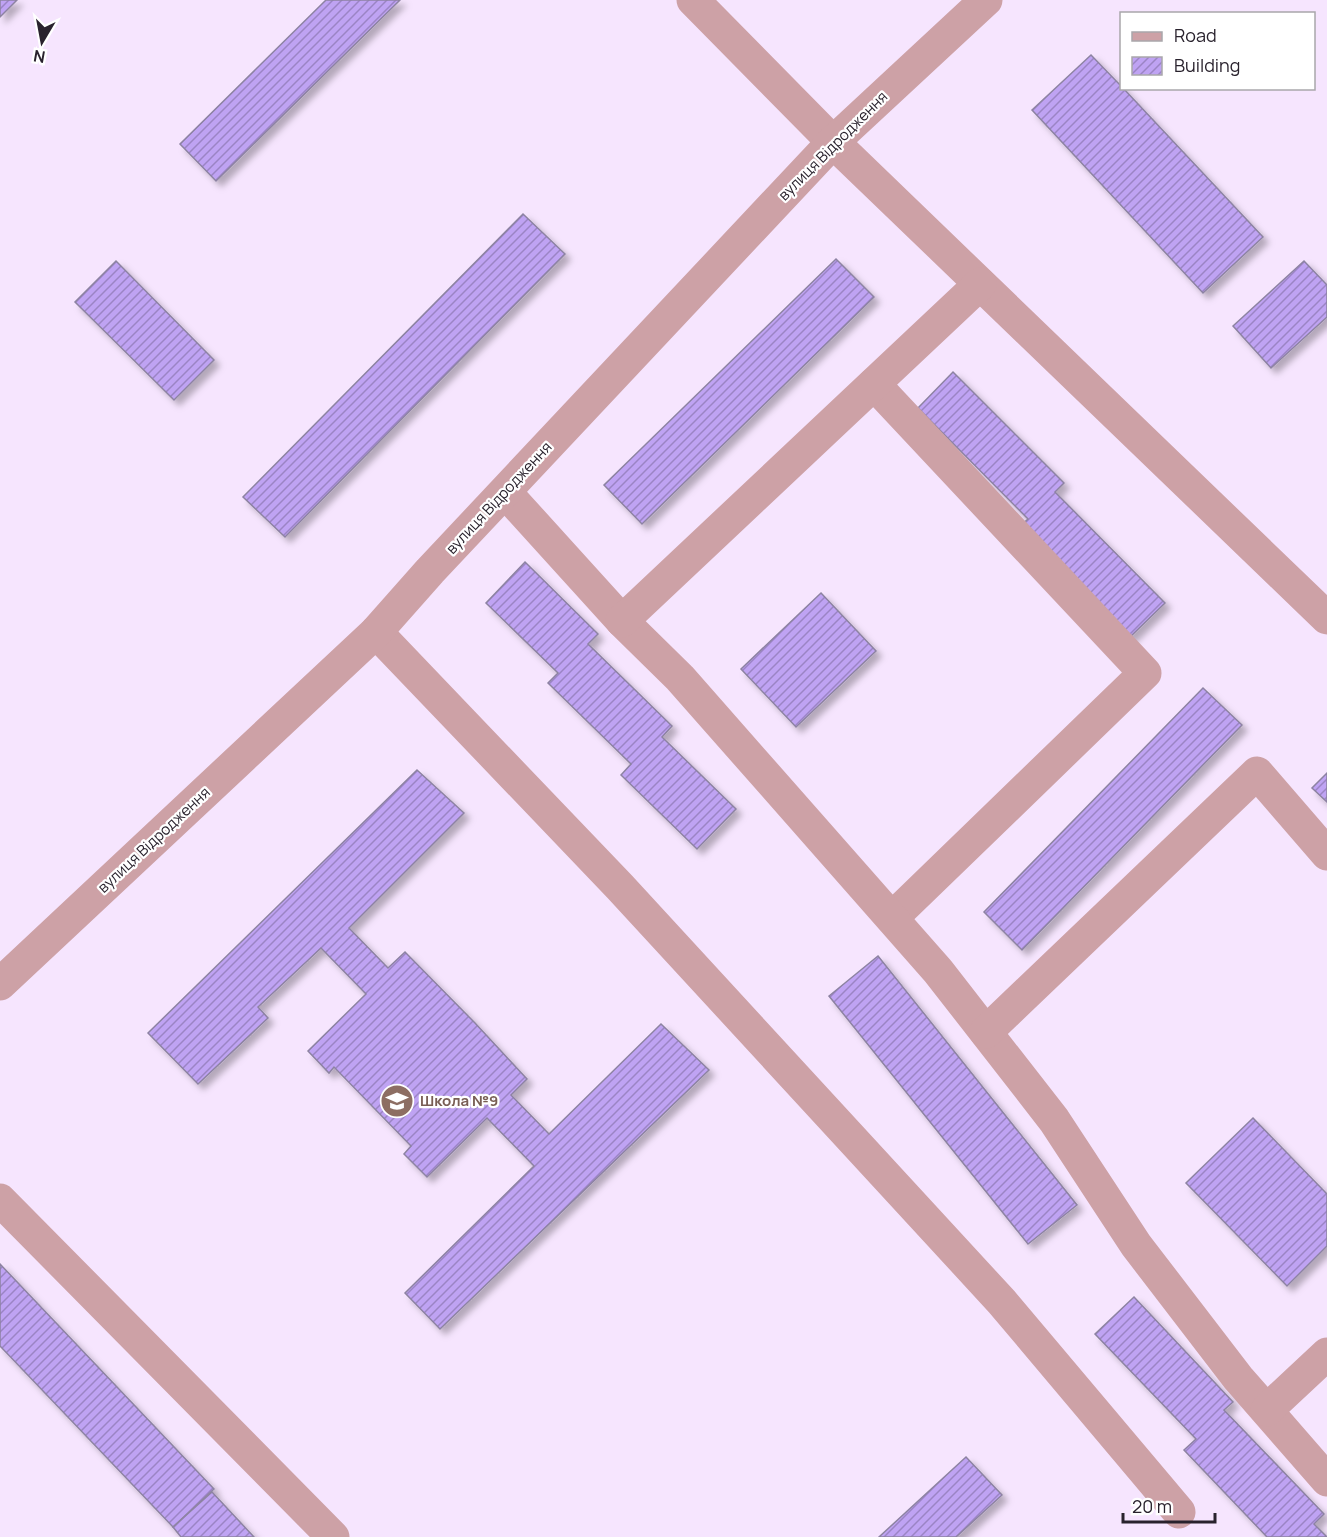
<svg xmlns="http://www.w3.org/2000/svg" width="1327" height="1537" font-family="Manrope,sans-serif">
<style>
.building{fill:url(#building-hatch);stroke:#8d83a2;stroke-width:1.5;filter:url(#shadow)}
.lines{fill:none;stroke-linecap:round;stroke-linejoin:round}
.minor{stroke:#cda1a6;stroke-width:33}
.labels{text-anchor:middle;stroke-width:4.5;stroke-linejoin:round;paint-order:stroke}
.street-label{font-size:15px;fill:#29222d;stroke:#fff}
.education-label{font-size:15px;font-weight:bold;fill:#785e54;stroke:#fff;text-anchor:start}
</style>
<defs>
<pattern id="building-hatch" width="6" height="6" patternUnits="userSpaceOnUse" patternTransform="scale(1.5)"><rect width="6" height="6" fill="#bfa3f3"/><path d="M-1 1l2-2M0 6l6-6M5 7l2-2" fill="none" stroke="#9b84c5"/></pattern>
<filter id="shadow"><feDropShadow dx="5.5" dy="5.5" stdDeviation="3" flood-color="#0004"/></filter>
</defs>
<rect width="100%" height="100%" fill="#f6e5fe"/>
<!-- building -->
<g class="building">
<polygon points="0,0 17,0 0,17"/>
<polygon points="326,0 400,0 216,181 180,144"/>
<polygon points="1091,55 1122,87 1122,88 1123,88 1263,237 1203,293 1032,110"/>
<polygon points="523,214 565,254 285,537 243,497"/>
<polygon points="836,259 874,297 642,524 604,485"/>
<polygon points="116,261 214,360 174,400 75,302"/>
<polygon points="1304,261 1327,285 1327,317 1271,368 1233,326"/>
<polygon points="953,372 1064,483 1055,492 1165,603 1129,638 1019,527 1028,519 918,408"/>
<polygon points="525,562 598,634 588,644 672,726 662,737 736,809 697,849 621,775 631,764 548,683 558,673 486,603"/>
<polygon points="821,593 876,651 796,727 741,669"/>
<polygon points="1203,688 1242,725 1022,950 984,912"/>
<polygon points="417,770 464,813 349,928 388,968 405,952 475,1023 527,1079 511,1095 549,1134 661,1024 709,1070 440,1329 405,1293 534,1166 487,1118 427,1177 404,1154 411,1146 334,1067 329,1073 308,1051 366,994 321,948 258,1007 268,1018 198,1084 148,1033"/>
<polygon points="1327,773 1327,802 1312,788"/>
<polygon points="878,956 1077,1205 1028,1244 829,996"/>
<polygon points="1253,1118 1327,1194 1327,1246 1287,1286 1186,1183"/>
<polygon points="0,1264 214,1489 173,1527 0,1346"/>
<polygon points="1134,1297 1233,1402 1224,1410 1324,1514 1314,1524 1327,1537 1267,1537 1184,1450 1196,1439 1095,1334"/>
<polygon points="966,1457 1002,1495 956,1537 879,1537"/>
<polygon points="212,1492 254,1537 181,1537 173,1527"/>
</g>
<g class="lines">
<!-- minor -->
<g class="minor">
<polyline points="693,0 833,142 1327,618"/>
<polyline points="874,384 1145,673 892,918"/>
<polyline points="505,492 622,621 680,678 938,971 1054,1120 1136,1245 1238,1378 1327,1480"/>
<polyline points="622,621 980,284"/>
<polyline points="376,632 620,887 1002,1302 1179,1512"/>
<polyline points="0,984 376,632 430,571 833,142 986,0"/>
<polyline points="986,1032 1257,773 1327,854"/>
<polyline points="0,1200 333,1537"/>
<polyline points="1267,1410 1327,1354"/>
</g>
</g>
<!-- icons -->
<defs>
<g id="school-disc" transform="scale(1.725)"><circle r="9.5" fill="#8d6e63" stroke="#fff"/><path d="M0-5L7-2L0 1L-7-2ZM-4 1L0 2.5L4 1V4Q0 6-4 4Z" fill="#fff"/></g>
</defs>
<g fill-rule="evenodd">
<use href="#school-disc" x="397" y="1101"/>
</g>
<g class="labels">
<!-- street labels -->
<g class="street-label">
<text transform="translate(833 146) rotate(-45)" y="5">вулиця Відродження</text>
<text transform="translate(499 498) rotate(-47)" y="5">вулиця Відродження</text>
<text transform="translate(154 840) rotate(-43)" y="5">вулиця Відродження</text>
</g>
<!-- education labels -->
<g class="education-label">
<text x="420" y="1106">Школа №9</text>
</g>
</g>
<!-- legend -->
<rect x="1120" y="12" width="195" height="78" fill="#ffffff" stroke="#a9a7ab" stroke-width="1.5"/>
<rect x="1132" y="32" width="30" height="9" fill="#cda1a6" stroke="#a9a7ab" stroke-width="1.5"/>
<text x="1174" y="42" font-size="18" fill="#29222d">Road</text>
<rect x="1132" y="57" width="30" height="18" fill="url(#building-hatch)" stroke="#a9a7ab" stroke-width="1.5"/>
<text x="1174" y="72" font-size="18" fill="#29222d">Building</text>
<!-- north arrow -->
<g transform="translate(42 42) rotate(190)" stroke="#ffffff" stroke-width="4.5" paint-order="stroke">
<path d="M0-4.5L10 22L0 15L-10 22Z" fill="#29222d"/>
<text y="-9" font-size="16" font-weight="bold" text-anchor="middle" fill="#29222d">N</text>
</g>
<!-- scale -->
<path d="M1123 1513v9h92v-9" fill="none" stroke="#29222d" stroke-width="3"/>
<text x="1132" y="1513" font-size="18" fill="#29222d" stroke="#ffffff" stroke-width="4.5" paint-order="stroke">20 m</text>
</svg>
